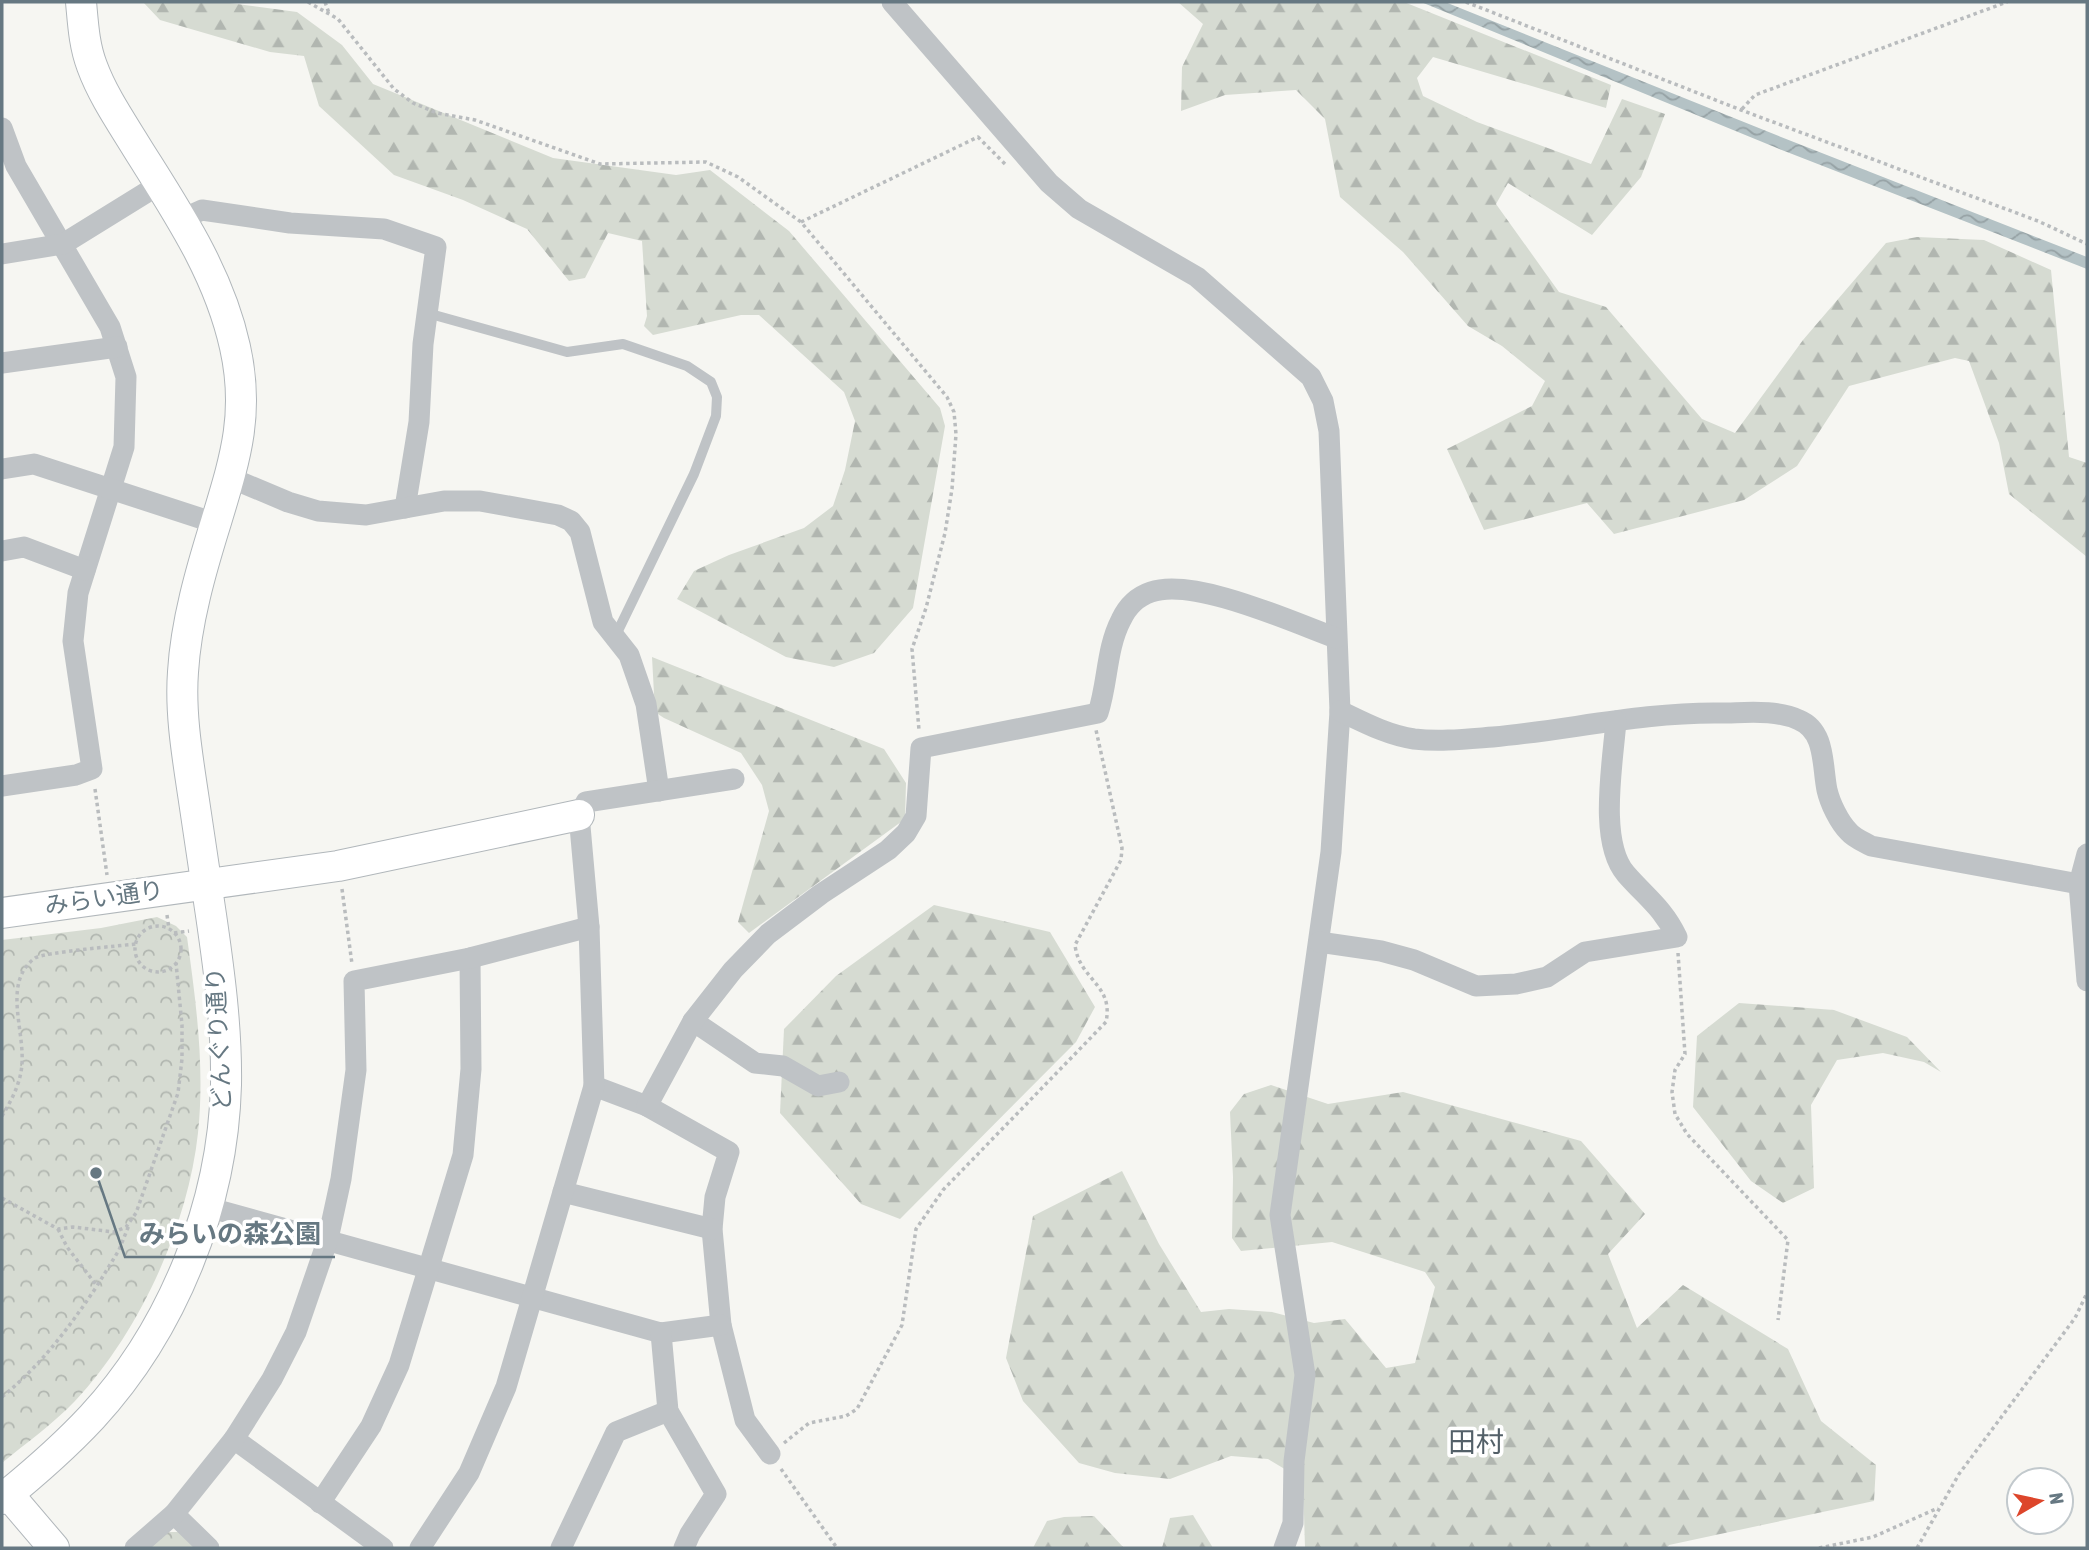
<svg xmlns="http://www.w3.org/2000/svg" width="2089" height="1550" font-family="'Asap Condensed','Noto Sans JP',sans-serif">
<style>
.forest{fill:url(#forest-firs)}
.park{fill:url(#park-crowns)}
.water{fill:url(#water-waves)}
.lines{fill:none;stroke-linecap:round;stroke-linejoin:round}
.secondary-casing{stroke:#b1b7bb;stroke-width:32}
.path{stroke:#b9bcbe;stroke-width:3.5;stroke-dasharray:3.5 3.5;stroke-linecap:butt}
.lane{stroke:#bfc3c6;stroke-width:10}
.street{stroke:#bfc3c6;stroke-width:21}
.secondary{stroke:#fff;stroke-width:30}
.labels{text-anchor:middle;stroke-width:7;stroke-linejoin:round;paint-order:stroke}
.street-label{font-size:24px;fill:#667882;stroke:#fff}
.quarter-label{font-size:28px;fill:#536068;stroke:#fff}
.leader{fill:none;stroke:#667882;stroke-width:2.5}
.callout-dot{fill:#667882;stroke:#fff;stroke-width:2.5}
.callout-label{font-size:26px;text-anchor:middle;font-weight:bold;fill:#667882;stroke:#fff;stroke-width:7;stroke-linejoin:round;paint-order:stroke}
</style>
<defs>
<pattern id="forest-firs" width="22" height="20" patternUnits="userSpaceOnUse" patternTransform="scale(1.75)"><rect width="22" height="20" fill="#d6dbd2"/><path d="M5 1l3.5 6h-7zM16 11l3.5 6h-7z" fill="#b1b6b0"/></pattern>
<pattern id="park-crowns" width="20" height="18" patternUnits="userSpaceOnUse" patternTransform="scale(1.75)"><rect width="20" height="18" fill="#d6dbd2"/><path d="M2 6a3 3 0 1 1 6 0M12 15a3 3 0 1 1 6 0" fill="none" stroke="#b1b6b0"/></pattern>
<pattern id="water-waves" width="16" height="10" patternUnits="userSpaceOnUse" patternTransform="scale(1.75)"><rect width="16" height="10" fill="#b4c2c5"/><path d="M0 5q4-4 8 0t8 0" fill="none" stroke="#96a2a5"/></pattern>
</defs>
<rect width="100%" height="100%" fill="#f6f6f2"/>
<!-- forest -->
<g class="forest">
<polygon points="143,2 222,2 297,12 342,45 373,84 553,158 676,175 710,170 789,231 940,408 945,426 913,608 874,653 834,667 786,657 677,599 694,571 729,555 804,528 833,506 845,470 855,421 844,392 759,315 741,315 653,335 644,326 647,316 642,241 608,233 585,278 569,281 527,229 463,200 394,175 319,106 304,56 270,52 160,20"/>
<polygon points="1178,2 1404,2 1611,85 1606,108 1433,57 1417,78 1423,96 1477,122 1591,164 1622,99 1665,114 1641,177 1592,235 1508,183 1496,204 1559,292 1606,307 1702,419 1735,433 1803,340 1886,243 1917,237 1984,240 2051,270 2069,457 2087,463 2087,557 2009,494 1999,443 1969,361 1955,358 1849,386 1797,466 1744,500 1614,534 1587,503 1484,530 1447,449 1532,406 1545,381 1502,346 1468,326 1403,252 1340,197 1325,119 1296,90 1225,95 1181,111 1182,67 1203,24"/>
<polygon points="652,657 884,749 906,783 905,819 749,933 738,922 769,811 762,785 741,753 664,718 655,712"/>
<polygon points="934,905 1050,932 1095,1007 1076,1042 900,1219 861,1204 780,1113 784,1029 836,976"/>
<polygon points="1739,1003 1834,1010 1907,1037 1941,1072 1924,1062 1883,1053 1837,1060 1811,1105 1814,1188 1783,1203 1751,1181 1693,1107 1697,1036"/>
<polygon points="1271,1085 1328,1104 1403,1092 1581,1141 1645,1214 1608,1254 1637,1328 1683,1285 1788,1349 1821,1421 1876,1465 1874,1501 1669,1545 1667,1548 1305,1548 1303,1480 1268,1459 1231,1456 1170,1479 1115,1473 1079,1463 1023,1401 1006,1358 1033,1216 1122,1171 1159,1244 1201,1312 1229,1309 1272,1312 1314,1323 1345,1319 1386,1368 1415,1363 1435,1287 1425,1272 1332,1242 1241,1251 1232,1238 1233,1177 1230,1112 1244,1094"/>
<polygon points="1193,1515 1213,1548 1162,1548 1170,1518"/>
<polygon points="1094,1516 1124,1548 1033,1548 1047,1521 1064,1517"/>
</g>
<!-- park -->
<g class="park">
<path d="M157 917 176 926 187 937C196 1002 205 1067 198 1133 188 1226 139 1333 75 1401 53 1424 26 1443 2 1463V940L101 928Z"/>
<polygon points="167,1532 180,1532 197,1548 149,1548"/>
</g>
<!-- water -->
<polygon class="water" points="1421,2 1445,2 1781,137 2087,257 2087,269 1777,148"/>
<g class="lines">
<!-- secondary casing -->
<g class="secondary-casing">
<g id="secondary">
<polyline points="2,913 338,866 579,815"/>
<polyline points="8,1494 54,1548"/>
<path d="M2 1499C33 1474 64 1447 92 1417 173 1329 223 1205 226 1085 227 1028 219 970 211 915 205 874 199 834 193 794 187 754 180 712 183 672 186 622 201 570 216 522 235 459 250 414 235 347 219 274 178 213 139 151 122 123 103 96 92 66 84 45 83 23 81 2"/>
</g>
</g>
<!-- path -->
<g class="path">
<polyline points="308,2 338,19 394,89 413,103 437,113 475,120 600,164 706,162 738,177 801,222 947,397 954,412 956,434 952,489 945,533 926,608 912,649 919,730"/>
<polyline points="325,2 329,13"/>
<polyline points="1466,2 1741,110 2038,221 2087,244"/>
<polyline points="1742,109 1755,95 2007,2"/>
<polyline points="801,222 978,137 1006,165"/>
<polyline points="95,789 107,875"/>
<polyline points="342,889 352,964"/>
<polyline points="167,915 169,929"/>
<circle cx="158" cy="949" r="23"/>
<polyline points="174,933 189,931"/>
<polyline points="1678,953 1685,1054 1675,1070 1672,1092 1675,1114 1687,1134 1788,1240 1778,1320"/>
<path d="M2 1116C10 1103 18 1088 21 1072 28 1035 0 984 35 958 46 952 118 946 136 944"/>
<polyline points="2,1198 58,1229 73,1227 114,1232 126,1227 136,1213 178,1093 182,1059 182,1025 176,963"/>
<polyline points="58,1229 67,1247 97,1286 119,1250 129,1225"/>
<path d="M2 1397C42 1364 68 1329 97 1286"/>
<path d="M784 1443 809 1423 846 1416 857 1409 902 1325 916 1229 943 1190 1106 1022C1114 984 1079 980 1075 945L1121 860 1122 848 1096 730"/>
<polyline points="781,1469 837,1548"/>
<polyline points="1819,1548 1873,1537 1938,1508"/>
<polyline points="1917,1548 1959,1474 2075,1318 2087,1293"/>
</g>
<!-- lane -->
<polyline class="lane" points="427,313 567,352 623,344 687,366 711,382 717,397 716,416 694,474 615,637"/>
<!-- street -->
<g class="street">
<polyline points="892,2 1049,183 1079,209 1197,277 1311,377 1323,401 1329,431 1340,711 1331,852 1280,1215 1305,1375 1294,1461 1293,1523 1284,1548"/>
<polyline points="2,128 16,166 110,327 126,377 124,447 78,593 73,641 92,769 76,775 2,786"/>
<polyline points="182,219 202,210 290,223 384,229 436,247 423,344 419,422 405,508"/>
<polyline points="2,254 63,244 160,184"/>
<polyline points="2,363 117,347"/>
<polyline points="2,469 34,464 215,523"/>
<polyline points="231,478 288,502 318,511 366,515 444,501 480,501 558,515 571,521 580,532 603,622 629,655 646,704 659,791"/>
<polyline points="2,551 24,547 85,570"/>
<path d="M1340 711C1363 722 1387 735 1414 739 1440 742 1467 739 1493 737 1569 730 1644 712 1720 713 1745 713 1775 709 1799 720 1826 731 1822 766 1827 790 1830 803 1839 822 1849 832 1854 838 1864 842 1871 846L2079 884"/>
<polyline points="2087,854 2079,884 2087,981"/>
<path d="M1319 942 1381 951 1414 960 1476 986 1516 984 1547 977 1585 952 1677 937C1663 908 1646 897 1626 874 1598 842 1613 762 1616 721"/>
<polyline points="693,1021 755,1063 783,1066 818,1086 839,1082"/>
<polyline points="594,1086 647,1106 729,1152 715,1197 712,1229 721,1325 745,1420 770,1454"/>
<path d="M647 1106 693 1021 733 970 768 934 821 894 888 850 906 833 916 816 921 748 1098 713C1108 683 1106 649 1121 620 1127 607 1136 597 1151 592 1194 577 1292 622 1336 638"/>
<polyline points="563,1192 712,1229"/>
<polyline points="207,1207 661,1333 721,1325"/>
<polyline points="661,1333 668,1411 716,1494 690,1534 684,1548"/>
<polyline points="234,1439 383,1548"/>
<polyline points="320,1503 371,1426 399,1365 463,1155 471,1069 470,958"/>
<polyline points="174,1514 209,1548"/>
<polyline points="135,1548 174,1514 234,1439 272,1379 296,1332 328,1239 341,1179 356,1070 354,981 470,958 589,927"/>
<polyline points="420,1548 469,1473 506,1387 594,1086 589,927 579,815 586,802 734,779"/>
<polyline points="561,1548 616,1432 668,1411"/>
</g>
<!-- secondary -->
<use href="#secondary" class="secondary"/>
</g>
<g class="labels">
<!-- street labels -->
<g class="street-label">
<text transform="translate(104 898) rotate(-8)" y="8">みらい通り</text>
<text transform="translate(219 1039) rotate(-93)" y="8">どんぐり通り</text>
</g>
<!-- quarter labels -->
<g class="quarter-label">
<text x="1476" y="1452">田村</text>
</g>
</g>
<!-- callouts -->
<path class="leader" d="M96 1173L125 1257H335"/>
<circle class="callout-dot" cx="96" cy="1173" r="7"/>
<g class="callout-label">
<text x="230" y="1243">みらいの森公園</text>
</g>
<!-- border -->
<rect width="2089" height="1550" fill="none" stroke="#667882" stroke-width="7"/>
<!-- north arrow -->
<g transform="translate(2040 1501) rotate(81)"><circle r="33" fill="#ffffff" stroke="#c2c9cd" stroke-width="2"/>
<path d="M0-5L12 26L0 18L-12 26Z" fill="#dd462b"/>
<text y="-10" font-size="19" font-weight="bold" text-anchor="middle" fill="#667882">N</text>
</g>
</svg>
